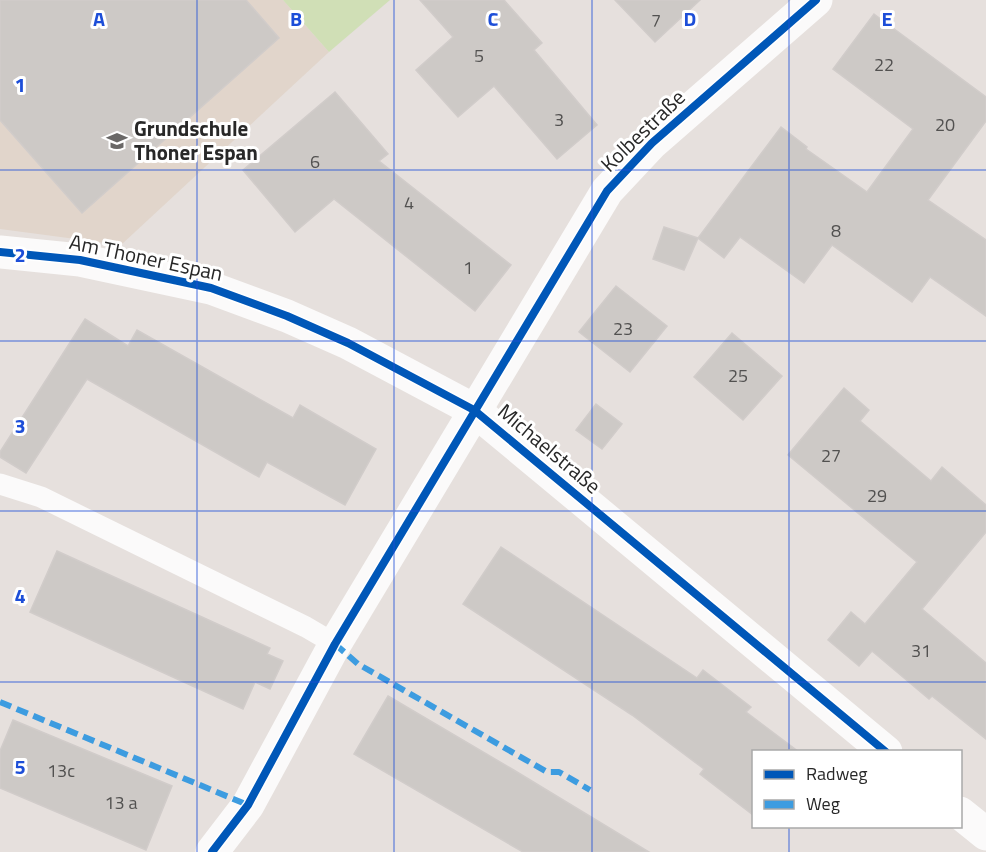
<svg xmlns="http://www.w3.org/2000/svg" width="986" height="852" font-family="'Titillium Web',sans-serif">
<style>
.education{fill:#e1d5cb}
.green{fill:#d0dfb6}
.building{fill:#cdc9c6;stroke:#d1ccca;stroke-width:1.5}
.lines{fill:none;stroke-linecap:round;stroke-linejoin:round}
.service{stroke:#fbfafa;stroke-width:21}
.minor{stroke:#fbfafa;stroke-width:33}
.quiet{stroke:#3d9ce0;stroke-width:6;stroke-dasharray:12 6;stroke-linecap:butt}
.cycleway-casing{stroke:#fff;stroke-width:11}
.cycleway{stroke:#0057b8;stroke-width:8}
.grid{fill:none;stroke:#1d4ed8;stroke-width:1.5;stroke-opacity:0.55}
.labels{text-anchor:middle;stroke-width:6;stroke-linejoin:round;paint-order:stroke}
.number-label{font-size:18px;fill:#525150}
.poi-label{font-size:21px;font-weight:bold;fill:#282828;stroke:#fff;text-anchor:start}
.street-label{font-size:21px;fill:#282828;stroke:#fff}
.grid-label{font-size:20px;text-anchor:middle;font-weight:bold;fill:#1d4ed8;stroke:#fff;stroke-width:6;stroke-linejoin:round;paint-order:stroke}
</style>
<rect width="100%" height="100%" fill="#e6e0dd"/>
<!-- education -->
<polygon class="education" points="0,0 283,0 329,52 121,245 0,229"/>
<!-- green -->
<polygon class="green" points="283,0 390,0 329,52"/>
<!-- building -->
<g class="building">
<polygon points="0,0 246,0 279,38 82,213 0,120"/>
<polygon points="420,0 504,0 542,43 534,50 597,125 557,159 494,86 458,117 416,70 453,37"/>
<polygon points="615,0 700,0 655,42"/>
<polygon points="874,14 986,97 986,121 928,200 986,240 986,316 930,277 912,302 832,245 804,283 740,237 724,258 698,238 781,127 807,147 806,149 867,192 913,129 833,69"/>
<polygon points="335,92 388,154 379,161 511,265 475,311 334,199 295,232 243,170"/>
<polygon points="664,227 698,238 684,270 653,259"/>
<polygon points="616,286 667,326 630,372 579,332"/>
<polygon points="85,319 128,346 137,330 293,418 300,405 376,449 345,505 267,462 259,477 87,379 26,473 0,457 0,452"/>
<polygon points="732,333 782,376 743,420 694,377"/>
<polygon points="844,388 869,410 860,421 931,481 942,467 986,505 986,532 922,609 986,663 986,739 932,696 929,699 872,651 859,666 828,640 851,612 865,624 917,562 788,455"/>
<polygon points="596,404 622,424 602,449 576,430"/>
<polygon points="501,547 697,678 703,670 751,707 746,712 799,752 753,752 753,815 700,774 704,769 632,715 463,604"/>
<polygon points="57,551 270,648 267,654 283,661 270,689 255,682 243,709 30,612"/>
<polygon points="388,696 512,769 649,852 523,852 354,754"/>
<polygon points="13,720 172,786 146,850 0,788 0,751"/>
</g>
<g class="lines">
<!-- service -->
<polyline class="service" points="0,484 41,497 306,627 335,644"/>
<!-- minor -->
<g class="minor">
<polyline points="0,252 80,260 211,288 287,316 348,343 474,410 886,752"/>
<polyline points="960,813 986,834"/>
<polyline points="212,852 248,805 335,644 607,191 652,143 816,0"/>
</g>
<!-- quiet -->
<g class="quiet">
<polyline points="335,644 358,664 547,772 559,772 590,790"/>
<polyline points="0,702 248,805"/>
</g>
<!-- cycleway casing -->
<g class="cycleway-casing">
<g id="cycleway">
<polyline points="0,252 80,260 211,288 287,316 348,343 474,410 886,752"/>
<polyline points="212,852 248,805 335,644 607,191 652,143 816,0"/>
</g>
</g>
<!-- cycleway -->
<use href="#cycleway" class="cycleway"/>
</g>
<!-- grid -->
<path class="grid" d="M197 0V852M394 0V852M592 0V852M789 0V752M0 170H986M0 341H986M0 511H986M0 682H986M789 826V852"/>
<!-- icons -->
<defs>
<g id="school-bare" transform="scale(1.62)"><path d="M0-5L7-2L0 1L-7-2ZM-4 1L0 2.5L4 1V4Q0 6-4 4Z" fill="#6a6867" stroke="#fff" stroke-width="2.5" paint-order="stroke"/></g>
</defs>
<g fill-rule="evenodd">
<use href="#school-bare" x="117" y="141"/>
</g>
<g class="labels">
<!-- number labels -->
<g class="number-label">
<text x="656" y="27">7</text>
<text x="479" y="62">5</text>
<text x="884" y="71">22</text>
<text x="559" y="126">3</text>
<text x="945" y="131">20</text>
<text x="315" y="168">6</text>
<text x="409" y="209">4</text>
<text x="836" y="237">8</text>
<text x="468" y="274">1</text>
<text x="623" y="335">23</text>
<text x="738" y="382">25</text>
<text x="831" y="462">27</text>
<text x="877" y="502">29</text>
<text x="921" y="657">31</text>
<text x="61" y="777">13c</text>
<text x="121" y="809">13 a</text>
</g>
<!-- poi labels -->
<g class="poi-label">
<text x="134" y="136">Grundschule<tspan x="134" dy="24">Thoner Espan</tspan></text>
</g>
<!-- street labels -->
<g class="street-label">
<text transform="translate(643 131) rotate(-44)" y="7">Kolbestraße</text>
<text transform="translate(146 258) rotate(12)" y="7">Am Thoner Espan</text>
<text transform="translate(549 449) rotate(40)" y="7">Michaelstraße</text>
</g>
</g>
<g class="grid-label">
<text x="99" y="26">A</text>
<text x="296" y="26">B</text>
<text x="493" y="26">C</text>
<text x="690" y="26">D</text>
<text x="887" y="26">E</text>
<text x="20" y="92">1</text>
<text x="20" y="262">2</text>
<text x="20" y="433">3</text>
<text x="20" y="603">4</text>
<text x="20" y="774">5</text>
</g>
<!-- legend -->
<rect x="752" y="750" width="210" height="78" fill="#ffffff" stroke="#a9a9a9" stroke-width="1.5"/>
<rect x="764" y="770" width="30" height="9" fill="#0057b8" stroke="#a9a9a9" stroke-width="1.5"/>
<text x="806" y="780" font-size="18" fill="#282828">Radweg</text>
<rect x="764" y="800" width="30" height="9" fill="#3d9ce0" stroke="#a9a9a9" stroke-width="1.5"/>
<text x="806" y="810" font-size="18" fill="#282828">Weg</text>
</svg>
